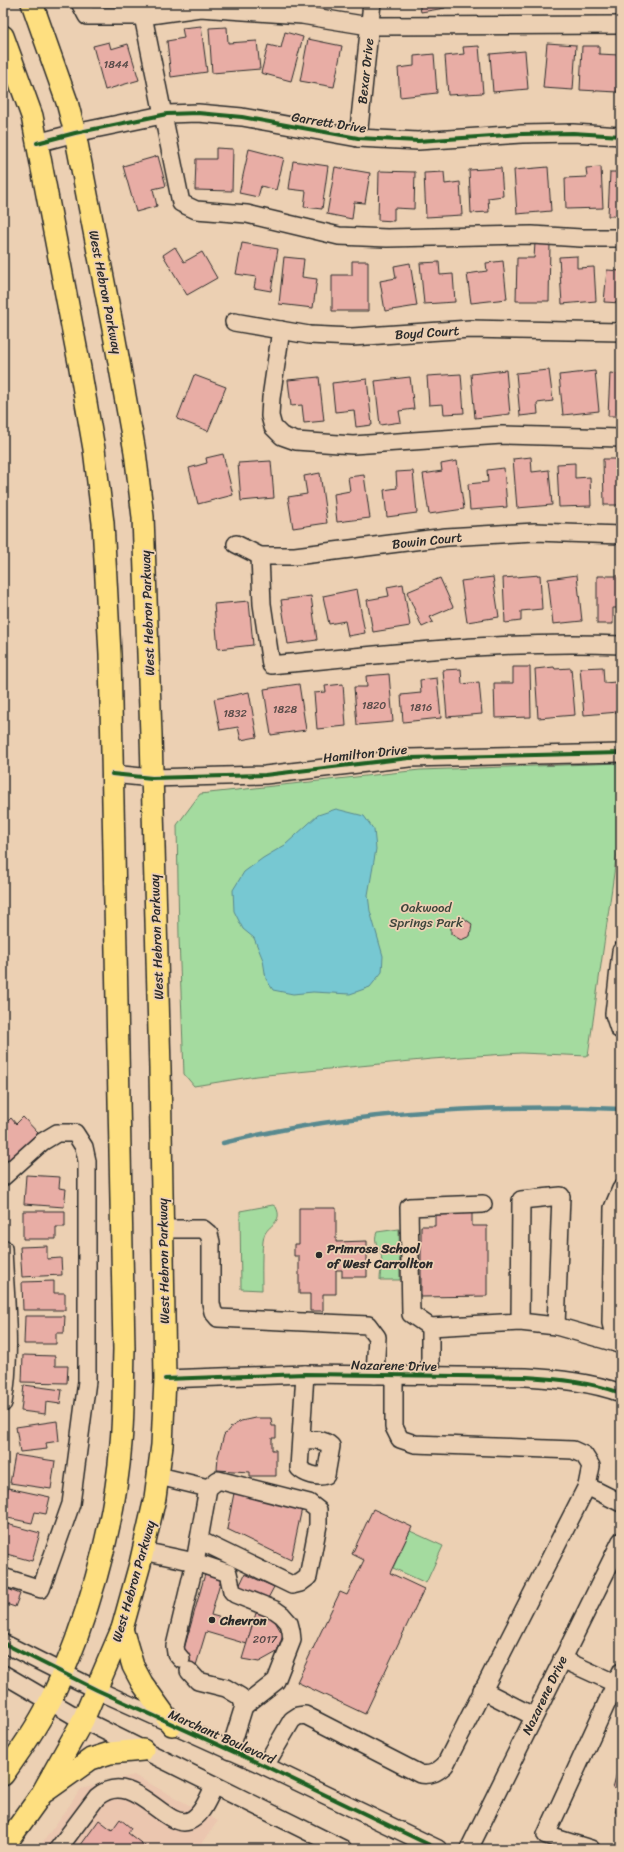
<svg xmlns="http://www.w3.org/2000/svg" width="624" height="1852" font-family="Sriracha,sans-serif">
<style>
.built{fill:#ebc6af}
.green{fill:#a4db9f;stroke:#688365}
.water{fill:#77c8d2;stroke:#59898f}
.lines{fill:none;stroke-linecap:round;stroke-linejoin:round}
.stream{stroke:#59898f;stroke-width:4.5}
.building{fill:#e8ada5;stroke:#2b2b2b}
.minor-casing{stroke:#2b2b2b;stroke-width:20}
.major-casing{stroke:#2b2b2b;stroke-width:24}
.minor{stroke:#ecd0b3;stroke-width:17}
.major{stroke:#fedf80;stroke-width:21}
.cycleway-casing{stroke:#ecd0b3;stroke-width:6}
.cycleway{stroke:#1b5e20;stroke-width:4}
.poi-dot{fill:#2b2b2b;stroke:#ecd0b3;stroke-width:1.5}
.labels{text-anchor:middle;stroke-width:3.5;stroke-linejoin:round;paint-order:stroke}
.number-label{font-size:11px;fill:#5a4c4a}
.street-label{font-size:13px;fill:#2b2b2b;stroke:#ecd0b3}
.park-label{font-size:13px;fill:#3d453c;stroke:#ecd0b3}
.poi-label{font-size:13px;font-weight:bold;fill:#2b2b2b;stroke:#ecd0b3;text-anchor:start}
</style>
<rect width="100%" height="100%" fill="#ecd0b3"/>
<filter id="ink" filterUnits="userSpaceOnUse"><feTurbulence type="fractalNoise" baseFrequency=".025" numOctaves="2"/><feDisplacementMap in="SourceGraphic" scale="8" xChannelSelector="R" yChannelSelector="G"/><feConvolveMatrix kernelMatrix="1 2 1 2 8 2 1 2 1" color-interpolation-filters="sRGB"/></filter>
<g filter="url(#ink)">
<!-- built -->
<polygon class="built" points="134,1775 218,1821 197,1849 38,1849 81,1789"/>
<!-- green -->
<g class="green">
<polygon points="621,763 621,824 588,1056 521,1053 432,1059 256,1076 194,1086 184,1074 179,937 177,825 200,794 420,770"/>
<path d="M273 1205 276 1207C284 1223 268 1224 264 1236 261 1247 262 1278 262 1290L241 1289 240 1211Z"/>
<path d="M399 1229 400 1280H380C380 1272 383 1261 381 1254 378 1246 373 1241 377 1232Z"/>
<polygon points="410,1531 443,1546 426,1583 393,1568"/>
</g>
<!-- water -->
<polygon class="water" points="336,809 364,816 374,830 376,849 368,895 370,911 383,956 382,972 370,987 350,994 313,992 293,994 273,990 266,979 263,960 254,938 243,929 234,911 233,890 244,872 263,858 285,845 318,815"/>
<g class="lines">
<!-- stream -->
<path class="stream" d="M223 1143C248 1137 273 1131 298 1127 404 1109 514 1105 621 1109"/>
</g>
<!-- building -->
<g class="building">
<polygon points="419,3 444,3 445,8 421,12"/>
<polygon points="473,3 498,3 498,5 474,7"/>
<polygon points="201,26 207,72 171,77 167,41 184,38 182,28"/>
<polygon points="227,27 228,43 257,41 260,69 212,73 209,28"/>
<polygon points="285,32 303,37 291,81 261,73 268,45 281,48"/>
<polygon points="308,39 342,46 334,87 300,81"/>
<polygon points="109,42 111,49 128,44 139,80 105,90 93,46"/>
<polygon points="547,43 576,45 573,90 543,88"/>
<polygon points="479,46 483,93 448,95 445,56 464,54 463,47"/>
<polygon points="582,46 599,46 599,54 619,55 617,92 580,90"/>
<polygon points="525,51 528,89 493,92 490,54"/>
<polygon points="434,54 437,93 400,97 398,68 414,66 414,56"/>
<polygon points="216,148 233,149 232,191 195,190 196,159 216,159"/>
<polygon points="249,149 284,158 276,190 261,186 258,197 239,193"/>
<polygon points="158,156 166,186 153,189 157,206 136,212 123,166"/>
<polygon points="293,161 328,166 322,209 304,207 306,191 289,189"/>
<polygon points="335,167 370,173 365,203 354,202 352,219 327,214"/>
<polygon points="548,167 551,211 517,214 514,170"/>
<polygon points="601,167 603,208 566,209 565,178 587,177 586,168"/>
<polygon points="501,168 503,196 488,198 489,212 471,213 469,170"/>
<polygon points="379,171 415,172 414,209 394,208 394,221 378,220"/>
<polygon points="444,172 445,184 460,182 462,215 426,217 424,173"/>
<polygon points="610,172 621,172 621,216 608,216"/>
<polygon points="242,243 278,249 271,291 254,288 256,277 236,274"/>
<polygon points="535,243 550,243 549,301 516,301 517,258 534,258"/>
<polygon points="175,247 184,262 202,252 217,278 187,295 163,255"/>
<polygon points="577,256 577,268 594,267 596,301 562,304 559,257"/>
<polygon points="284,257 304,259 302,277 317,279 313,308 279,304"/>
<polygon points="352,261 368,261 368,311 332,311 332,275 352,275"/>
<polygon points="503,261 507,299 471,303 467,274 487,271 486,263"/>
<polygon points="439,262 440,275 453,274 455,302 424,304 420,263"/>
<polygon points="410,263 417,306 385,311 380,281 396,278 394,266"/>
<polygon points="607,270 621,271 621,303 604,302"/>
<polygon points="506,370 510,414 475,418 471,374"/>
<polygon points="549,370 553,401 537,403 538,414 520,416 516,373"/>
<polygon points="595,371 599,411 563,415 559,375"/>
<polygon points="610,373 621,374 621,416 608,416"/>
<polygon points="461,374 464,413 444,414 443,404 429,405 427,376"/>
<polygon points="194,375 226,387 208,431 177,419"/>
<polygon points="319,377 324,421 304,423 302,405 291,406 288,380"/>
<polygon points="410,377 414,409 399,411 401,422 380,425 375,381"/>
<polygon points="367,379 372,425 356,427 354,410 335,412 332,383"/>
<polygon points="223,454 233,495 198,504 189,468 207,463 206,458"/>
<polygon points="531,457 532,472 549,470 552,505 517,508 513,459"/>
<polygon points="603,459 621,459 621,505 604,505"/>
<polygon points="271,461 274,498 241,501 238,463"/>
<polygon points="457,461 464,509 429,514 423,474 442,471 441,464"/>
<polygon points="575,463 575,478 590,477 591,506 559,507 557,464"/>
<polygon points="504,468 507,507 470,510 468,484 488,482 487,470"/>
<polygon points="413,471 417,513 387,517 384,490 397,488 396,472"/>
<polygon points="320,473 327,523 293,528 288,497 307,494 304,476"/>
<polygon points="364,475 370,518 337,522 334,494 350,491 348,477"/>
<polygon points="540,575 542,609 521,611 521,621 505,623 503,578"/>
<polygon points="577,575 582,621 553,624 548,579"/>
<polygon points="597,576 621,576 621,608 613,608 613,624 597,624"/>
<polygon points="493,577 499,617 467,622 461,581"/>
<polygon points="440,578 453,607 430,617 433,622 422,627 407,592"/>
<polygon points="403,584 410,626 373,632 367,600 389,596 387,587"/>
<polygon points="357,589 365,633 348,636 345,621 329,624 323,596"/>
<polygon points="311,596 317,640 288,644 281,600"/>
<polygon points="249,601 253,645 218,649 214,604"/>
<polygon points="513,667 530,667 531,717 495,718 494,683 513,683"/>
<polygon points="554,667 555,669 571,668 575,715 538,718 535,669"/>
<polygon points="603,667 604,683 616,682 618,712 584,715 580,668"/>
<polygon points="461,669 462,684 479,682 482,714 447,717 443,670"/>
<polygon points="389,674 393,722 357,725 354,687 367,687 366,676"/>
<polygon points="437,678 441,718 403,722 401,695 421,693 420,680"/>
<polygon points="299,684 306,730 271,735 264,689"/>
<polygon points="343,684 346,726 317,729 314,693 326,692 325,686"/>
<polygon points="249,692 257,737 241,740 238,727 220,730 214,699"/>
<polygon points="462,917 472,924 470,936 461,940 451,934 451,922"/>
<polygon points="23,1117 38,1133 8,1161 3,1156 3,1126 11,1118 16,1124"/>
<polygon points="26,1175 60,1177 59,1188 66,1189 64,1207 24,1204"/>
<polygon points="299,1208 336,1208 336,1242 367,1241 367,1277 342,1277 342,1270 336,1270 336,1294 323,1294 323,1311 310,1311 310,1294 299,1294 299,1256 294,1256 294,1244 299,1244"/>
<polygon points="23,1211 65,1211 65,1227 56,1227 56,1239 23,1239"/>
<polygon points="435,1213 472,1213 472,1226 487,1226 487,1296 421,1297 421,1226 435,1226"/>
<polygon points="47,1246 47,1259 61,1258 62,1275 22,1277 20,1247"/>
<polygon points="54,1281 54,1293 65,1293 65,1310 23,1310 22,1282"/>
<polygon points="25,1316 65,1316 64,1333 56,1333 56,1344 24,1344"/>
<polygon points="23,1355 55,1356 55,1366 68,1366 67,1383 22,1382"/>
<polygon points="24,1385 62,1390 60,1404 46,1402 45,1414 21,1411"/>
<polygon points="255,1418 271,1418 272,1426 276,1426 276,1438 272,1438 272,1450 276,1450 276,1476 250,1476 250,1472 217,1470 218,1456 224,1435 231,1427 241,1421"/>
<polygon points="57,1421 59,1441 46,1443 47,1449 20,1452 16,1427"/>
<polygon points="15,1455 55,1461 51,1489 10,1483"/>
<polygon points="8,1488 50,1497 46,1514 35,1512 32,1523 3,1517"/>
<polygon points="235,1488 302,1508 291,1560 227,1529"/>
<polygon points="373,1509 412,1527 390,1573 424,1589 365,1714 297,1682 340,1592 347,1595 364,1560 352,1554"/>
<polygon points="3,1523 40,1533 32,1561 3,1553"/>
<polygon points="205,1574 221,1579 211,1615 252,1626 247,1644 206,1632 194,1672 179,1667"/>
<polygon points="245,1574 274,1587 266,1602 238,1589"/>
<polygon points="3,1587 20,1594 15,1607 3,1603"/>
<polygon points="256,1613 273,1618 283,1635 277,1652 259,1662 242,1659"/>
<polygon points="621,1757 621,1814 615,1812 621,1790 613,1788"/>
<polygon points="120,1819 131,1828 128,1833 149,1849 78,1849 99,1820 112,1830"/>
</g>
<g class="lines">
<!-- minor casing -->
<g class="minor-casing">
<g id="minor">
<polyline points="80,3 87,16 143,16 200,8 302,15 369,26 621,25"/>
<polyline points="143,16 181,203 196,210 247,214 339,236 387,238 532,235 581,238 621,238"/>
<polyline points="358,138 372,3"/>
<polyline points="37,143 75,133 167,114 198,113 242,117 358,138 418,141 522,134 573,133 621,136"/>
<polyline points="234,322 309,335 352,337 470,329 621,332"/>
<polyline points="281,330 271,398 270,416 273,427 282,436 296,441 353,445 502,435 621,438"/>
<polyline points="236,544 260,556 295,556 446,537 535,532 621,535"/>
<path d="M260 556 262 604 271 665C388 654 504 640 621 645"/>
<polyline points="112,774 152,778 225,776 265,775 409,758 621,753"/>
<polyline points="621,951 614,1014 619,1029 621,1030"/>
<polyline points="3,1177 42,1142 57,1133 75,1133 84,1147 87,1161 87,1381 71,1504 41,1589 3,1577"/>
<polyline points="621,1189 613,1208 611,1323 616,1343 621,1345"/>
<polyline points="162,1229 203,1229 209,1234 211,1242 211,1303 213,1312 218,1318 368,1325 377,1337 375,1375"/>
<path d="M3 1248C5 1299 12 1352 3 1403"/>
<polyline points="556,1326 616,1343"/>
<polyline points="430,1327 411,1314 409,1207 483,1204"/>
<polyline points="394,1375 394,1427 400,1439 415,1444 573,1450 584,1455 591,1466 587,1486"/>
<polyline points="430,1376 430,1327 520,1322 521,1200 561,1196 556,1326 520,1322"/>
<path d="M165 1379 305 1374 526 1377C558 1379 590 1382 621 1393"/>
<path d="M301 1440C311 1440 323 1438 331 1446L326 1475C318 1478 305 1474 299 1468L305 1374"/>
<polyline points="159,1476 208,1488 195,1562 175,1646 176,1653 181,1659"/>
<polyline points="199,1540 292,1585 300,1583 308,1577 318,1525 318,1510 309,1503 218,1480 208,1488"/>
<polyline points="143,1551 195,1562 228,1573 232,1591 235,1594 275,1610 282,1615 289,1623 291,1631 292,1640 276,1681 244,1706"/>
<polyline points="3,1643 97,1690 265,1766 438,1849"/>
<polyline points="562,1659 621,1686"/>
<polyline points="189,1671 198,1681 226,1688 241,1697 244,1706 230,1751"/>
<polyline points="3,1674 75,1716 343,1849"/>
<polyline points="482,1690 533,1716"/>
<path d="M265 1766 292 1720 298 1716 305 1715 420 1774C431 1776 437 1772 445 1765L587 1486 621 1503"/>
<path d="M58 1849 97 1797C133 1767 164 1830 189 1821 202 1816 208 1798 214 1787"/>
<polyline points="469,1849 621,1541"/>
<polyline points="591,1849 546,1835 621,1672"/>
</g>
</g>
<!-- major casing -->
<g class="major-casing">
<g id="major">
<path d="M3 36 32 116 80 368 94 449 103 523 110 654 124 1349C123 1381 124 1412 121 1443 116 1511 99 1576 76 1640 68 1661 60 1681 50 1701 37 1727 20 1751 3 1775"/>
<polyline points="122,1629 133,1666 142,1683 172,1725"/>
<polyline points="46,1791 91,1759 110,1753 143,1750"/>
<polyline points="3,1848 41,1795 83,1720 122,1629 140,1564 155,1498 162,1445 165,1379 160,1069 151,735 143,517 135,452 113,329 75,133 67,102 32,3"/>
</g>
</g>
<!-- minor -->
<use href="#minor" class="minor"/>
<!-- major -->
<use href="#major" class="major"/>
<!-- cycleway casing -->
<g class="cycleway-casing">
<g id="cycleway">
<polyline points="37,143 75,133 167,114 198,113 242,117 358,138 418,141 522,134 573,133 621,136"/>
<polyline points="112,774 152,778 225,776 265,775 409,758 621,753"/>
<path d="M165 1379 305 1374 526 1377C558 1379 590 1382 621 1393"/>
<polyline points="3,1643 97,1690 265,1766 438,1849"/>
</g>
</g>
<!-- cycleway -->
<use href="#cycleway" class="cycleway"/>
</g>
</g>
<!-- markers -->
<g class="poi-dot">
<circle cx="319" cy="1255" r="4"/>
<circle cx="212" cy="1620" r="4"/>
</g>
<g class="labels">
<!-- number labels -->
<g class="number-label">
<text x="116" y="68">1844</text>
<text x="374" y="709">1820</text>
<text x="421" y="711">1816</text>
<text x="285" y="713">1828</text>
<text x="235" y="717">1832</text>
<text x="265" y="1643">2017</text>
</g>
<!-- street labels -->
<g class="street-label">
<text transform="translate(365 71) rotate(-84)" y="5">Bexar Drive</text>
<text transform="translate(329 122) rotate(9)" y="5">Garrett Drive</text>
<text transform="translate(106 292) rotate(79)" y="5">West Hebron Parkway</text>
<text transform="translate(427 332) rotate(-4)" y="5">Boyd Court</text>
<text transform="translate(427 540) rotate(-6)" y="5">Bowin Court</text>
<text transform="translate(147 613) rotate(-92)" y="5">West Hebron Parkway</text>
<text transform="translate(365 753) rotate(-6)" y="5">Hamilton Drive</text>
<text transform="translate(156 937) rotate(-92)" y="5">West Hebron Parkway</text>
<text transform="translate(163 1261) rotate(-91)" y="5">West Hebron Parkway</text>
<text transform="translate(394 1365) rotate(1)" y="5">Nazarene Drive</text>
<text transform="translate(133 1581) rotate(-74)" y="5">West Hebron Parkway</text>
<text transform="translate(544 1695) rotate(-64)" y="5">Nazarene Drive</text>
<text transform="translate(222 1736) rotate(24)" y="5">Marchant Boulevard</text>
</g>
<!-- park labels -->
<g class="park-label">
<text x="426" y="912">Oakwood<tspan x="426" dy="15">Springs Park</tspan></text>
</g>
<!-- poi labels -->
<g class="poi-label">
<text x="327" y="1253">Primrose School<tspan x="327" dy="15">of West Carrollton</tspan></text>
<text x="220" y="1625">Chevron</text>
</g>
</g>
<!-- margin -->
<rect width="624" height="1852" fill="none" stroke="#ecd0b3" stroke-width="16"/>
<rect x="8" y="8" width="608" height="1836" fill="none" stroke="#2b2b2b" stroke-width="1.5" filter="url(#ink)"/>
</svg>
